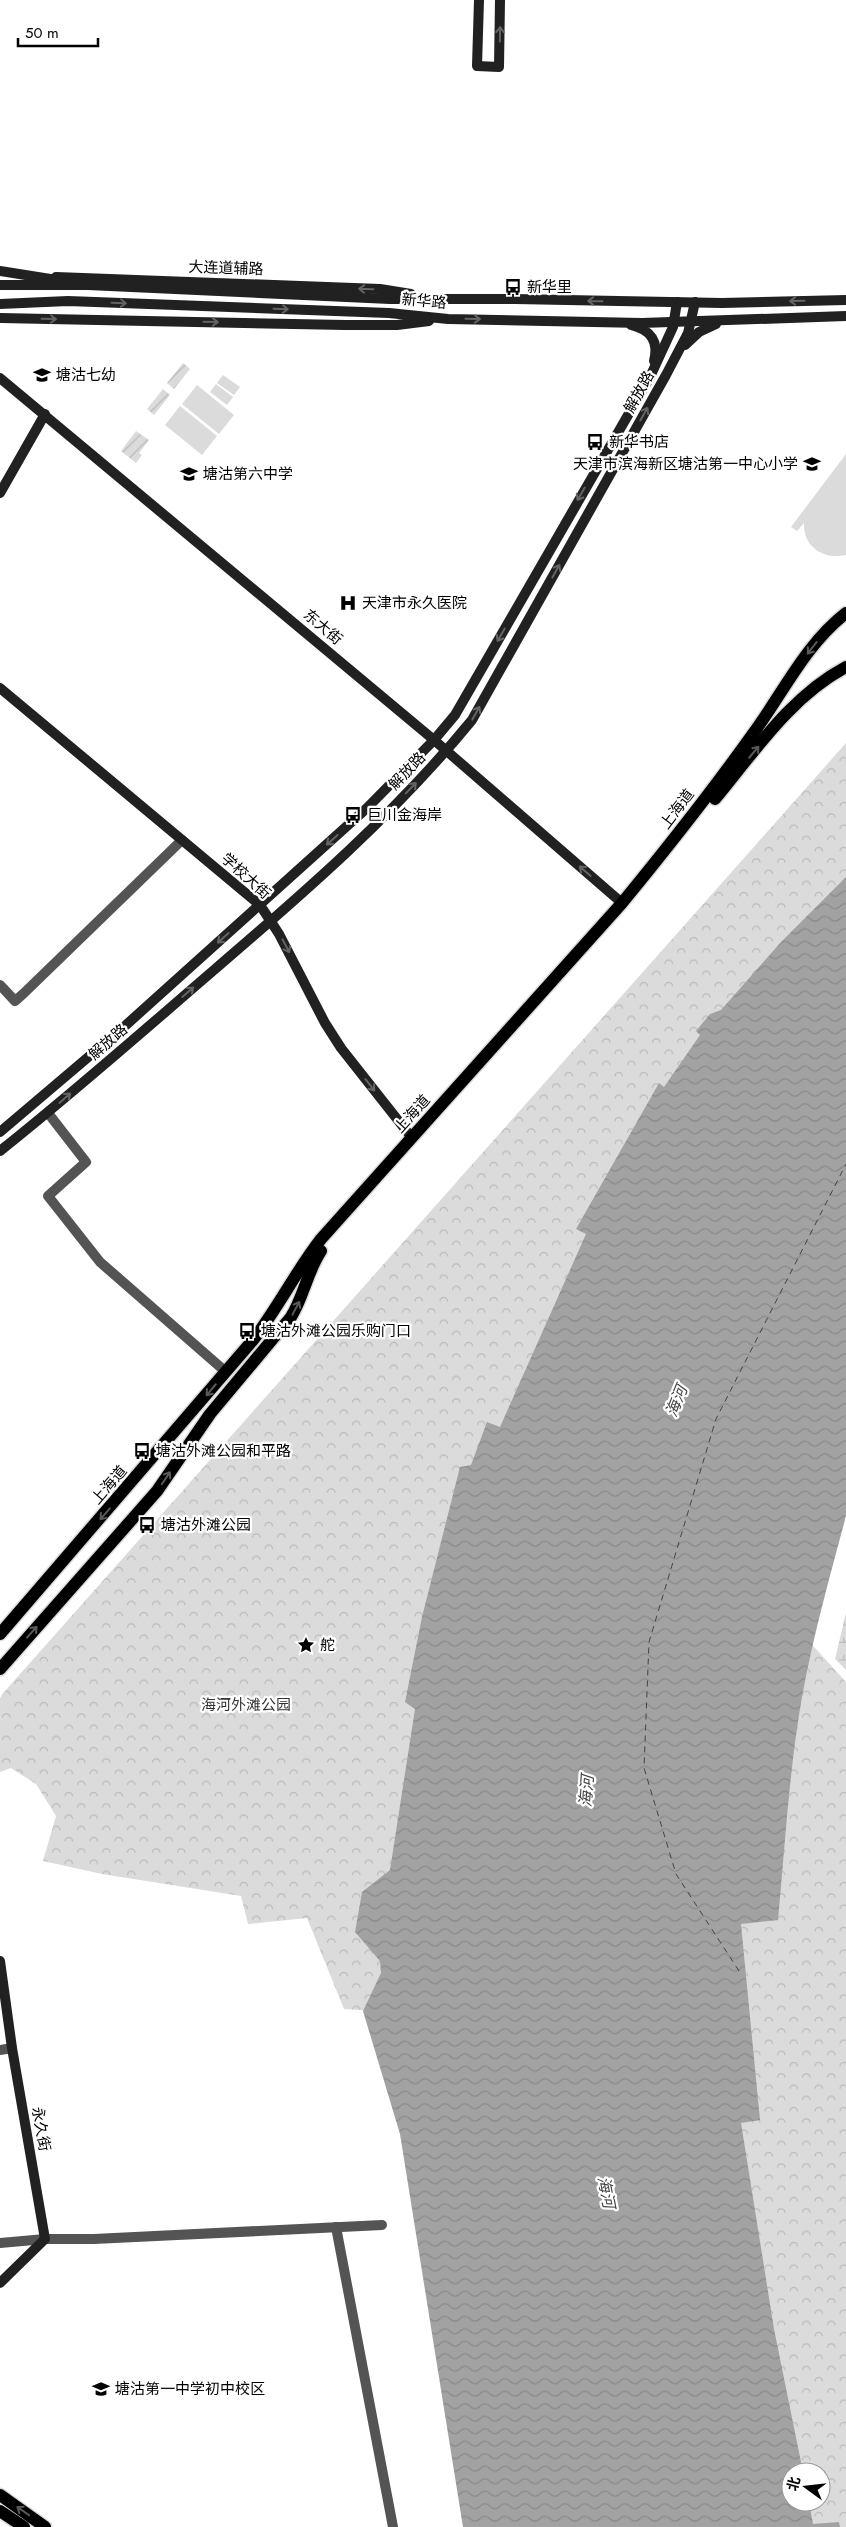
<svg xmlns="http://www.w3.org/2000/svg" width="846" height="2527" font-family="Jost,'Noto Sans SC',sans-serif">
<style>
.grass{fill:#dbdbdb}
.wetland{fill:url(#wetland-marsh)}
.park{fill:url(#park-crowns)}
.garden{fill:url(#garden-furrows)}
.water{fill:url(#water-waves)}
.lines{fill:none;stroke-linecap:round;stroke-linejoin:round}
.ferry{stroke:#434343;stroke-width:1;stroke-dasharray:6 5;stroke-linecap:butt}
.primary-casing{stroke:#dbdbdb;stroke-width:15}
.street{stroke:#545454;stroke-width:10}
.secondary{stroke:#212121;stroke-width:10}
.primary{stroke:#000;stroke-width:12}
.secondary-bridge{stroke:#212121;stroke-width:10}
.oneway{stroke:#646464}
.oneway2{stroke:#595959}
.labels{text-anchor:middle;stroke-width:4.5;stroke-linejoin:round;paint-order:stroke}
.street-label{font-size:15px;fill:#000;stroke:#fff}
.poi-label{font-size:15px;fill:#000;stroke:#fff;text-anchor:start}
.park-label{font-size:15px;fill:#323232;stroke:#fff}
.water-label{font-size:16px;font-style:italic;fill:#434343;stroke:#fff}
</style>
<defs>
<pattern id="wetland-marsh" width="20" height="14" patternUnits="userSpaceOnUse" patternTransform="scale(1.25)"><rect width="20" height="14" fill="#dbdbdb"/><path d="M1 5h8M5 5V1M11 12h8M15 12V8" fill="none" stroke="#bababa"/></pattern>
<pattern id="park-crowns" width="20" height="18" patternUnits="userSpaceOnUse" patternTransform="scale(1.25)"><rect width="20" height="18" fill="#dbdbdb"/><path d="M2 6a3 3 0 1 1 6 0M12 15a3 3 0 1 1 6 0" fill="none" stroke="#bababa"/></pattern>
<pattern id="garden-furrows" width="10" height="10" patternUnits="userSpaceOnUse" patternTransform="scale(1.25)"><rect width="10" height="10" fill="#dbdbdb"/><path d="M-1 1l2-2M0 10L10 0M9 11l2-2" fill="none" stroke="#bababa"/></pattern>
<pattern id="water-waves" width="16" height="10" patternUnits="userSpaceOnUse" patternTransform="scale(1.25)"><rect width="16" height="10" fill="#a2a2a2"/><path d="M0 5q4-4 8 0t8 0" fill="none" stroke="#8a8a8a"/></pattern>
</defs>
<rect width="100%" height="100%" fill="#fff"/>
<!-- grass -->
<g class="grass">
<polygon points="223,375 240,387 234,395 217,383"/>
<polygon points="216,384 233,397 227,405 210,392"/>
<polygon points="197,385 234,415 219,434 182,404"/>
<polygon points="180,406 217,436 202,455 165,425"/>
<path d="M846 454V555C824 560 803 547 804 523L797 531 791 527Z"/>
</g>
<!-- wetland -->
<polygon class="wetland" points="846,1613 846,1670 835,1659"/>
<!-- park -->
<g class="park">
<polygon points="846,743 846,937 376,2011 344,2009 307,1918 248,1924 241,1896 102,1874 43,1861 56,1816 36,1784 11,1768 0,1772 0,1698 5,1691"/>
<polygon points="806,1638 846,1682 846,2527 807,2527 801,2502 821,2502 821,2472 794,2472 733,2141 734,1911"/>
</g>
<!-- garden -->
<g class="garden">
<polygon points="183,363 190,369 174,389 167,383"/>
<polygon points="163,389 170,395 154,415 147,409"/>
<polygon points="136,431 149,440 139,453 142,455 136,463 121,451"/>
</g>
<!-- water -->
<path class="water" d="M846 877V1516C830 1576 813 1636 802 1697 789 1771 785 1846 778 1920L741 1924 760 2120 741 2123 774 2329 803 2472H791V2502H809L813 2524 839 2522 840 2527H463L400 2134 363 2011 381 1973 380 1961 355 1932 362 1892 390 1870 415 1709 405 1702 422 1617 460 1467 471 1465 487 1422 500 1427 586 1234 576 1229 659 1083 664 1087 700 1035 696 1031 710 1014 721 1010 782 941Z"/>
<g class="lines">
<!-- ferry -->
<polyline class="ferry" points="739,1971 676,1874 644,1768 649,1642 716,1419 846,1164"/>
<!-- primary casing -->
<g class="primary-casing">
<g id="primary">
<path d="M715 799C754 752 791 696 846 667"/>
<path d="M0 1634 253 1340C278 1308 296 1271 321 1239L622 903C668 847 713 790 755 731 784 691 806 644 846 613"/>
<path d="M0 1669 157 1491 210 1414 291 1317C304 1296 307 1272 321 1251"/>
<polyline points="0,2495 45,2527"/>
<polyline points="0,2511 24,2527"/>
</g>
</g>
<!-- street -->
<g class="street">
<polyline points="0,985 15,1001 23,994 182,840"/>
<polyline points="48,1113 86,1162 48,1196 100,1262 226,1372"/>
<polyline points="0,2050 12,2048"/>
<polyline points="336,2227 393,2527"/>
<polyline points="0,2243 45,2239 94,2239 382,2225"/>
</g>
<!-- secondary -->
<g class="secondary">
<polyline points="479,0 477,66 499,67 500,0"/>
<polyline points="56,277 380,289 411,294"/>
<polyline points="0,285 88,285 390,299 515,299 722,303 846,300"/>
<polyline points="0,304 68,301 389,313 448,319 642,323 846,316"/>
<polyline points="0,318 345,325 397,325 429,321"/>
<path d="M631 325C651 330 659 341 654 361"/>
<polyline points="685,345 699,332 716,324"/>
<polyline points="0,378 434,740 622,903"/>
<polyline points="0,493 45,414"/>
<polyline points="0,688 260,905 279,934 325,1023 341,1048 412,1138"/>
<polyline points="0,1132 126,1025 367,808 434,740 455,715 650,377 673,327 677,302"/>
<path d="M0 1151C73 1093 143 1031 214 970 305 892 396 813 472 720L666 375 688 333 695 302"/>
<polyline points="0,1961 12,2048 45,2239 0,2283"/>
</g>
<!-- primary -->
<use href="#primary" class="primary"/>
<!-- secondary-bridge -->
<polyline class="secondary-bridge" points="0,271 88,285"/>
</g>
<!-- one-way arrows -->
<defs><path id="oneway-shaft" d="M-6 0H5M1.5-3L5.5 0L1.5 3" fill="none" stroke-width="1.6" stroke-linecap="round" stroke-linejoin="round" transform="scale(1.25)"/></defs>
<g class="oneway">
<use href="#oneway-shaft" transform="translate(500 34) rotate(-89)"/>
<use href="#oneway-shaft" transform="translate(366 289) rotate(-178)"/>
<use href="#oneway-shaft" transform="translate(595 301) rotate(-179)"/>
<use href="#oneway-shaft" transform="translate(797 301) rotate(179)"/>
<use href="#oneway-shaft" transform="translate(119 303) rotate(2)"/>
<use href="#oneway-shaft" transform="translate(281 309) rotate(2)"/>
<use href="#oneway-shaft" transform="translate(49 319) rotate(1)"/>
<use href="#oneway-shaft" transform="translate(473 319) rotate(1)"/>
<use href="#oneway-shaft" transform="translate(211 322) rotate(1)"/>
<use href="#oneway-shaft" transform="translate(644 414) rotate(-61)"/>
<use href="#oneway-shaft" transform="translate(581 494) rotate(120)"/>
<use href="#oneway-shaft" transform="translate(556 571) rotate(-61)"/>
<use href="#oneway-shaft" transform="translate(501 635) rotate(120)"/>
<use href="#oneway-shaft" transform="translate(476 713) rotate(-61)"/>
<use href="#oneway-shaft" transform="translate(411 788) rotate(-46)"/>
<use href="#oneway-shaft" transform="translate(332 840) rotate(138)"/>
<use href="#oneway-shaft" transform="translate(585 871) rotate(-139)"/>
<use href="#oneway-shaft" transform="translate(223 938) rotate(138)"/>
<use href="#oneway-shaft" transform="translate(286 946) rotate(62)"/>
<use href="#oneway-shaft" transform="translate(188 992) rotate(-41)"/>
<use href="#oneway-shaft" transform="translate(370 1085) rotate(52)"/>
<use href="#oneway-shaft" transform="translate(65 1098) rotate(-41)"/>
</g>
<g class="oneway2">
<use href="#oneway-shaft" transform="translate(812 648) rotate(128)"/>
<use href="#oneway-shaft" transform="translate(754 752) rotate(-50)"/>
<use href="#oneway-shaft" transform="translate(296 1308) rotate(-62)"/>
<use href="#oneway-shaft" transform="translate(211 1390) rotate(130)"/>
<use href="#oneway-shaft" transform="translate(166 1478) rotate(-56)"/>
<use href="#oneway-shaft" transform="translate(105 1514) rotate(131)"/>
<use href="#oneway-shaft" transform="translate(32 1632) rotate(-48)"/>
<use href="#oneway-shaft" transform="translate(23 2511) rotate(-145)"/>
</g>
<!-- icons -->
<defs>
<g id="bus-bare" transform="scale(1.35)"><path d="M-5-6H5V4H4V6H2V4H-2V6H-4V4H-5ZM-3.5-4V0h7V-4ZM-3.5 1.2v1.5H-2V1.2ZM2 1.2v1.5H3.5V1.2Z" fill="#000" stroke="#fff" stroke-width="2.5" paint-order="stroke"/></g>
<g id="school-bare" transform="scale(1.35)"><path d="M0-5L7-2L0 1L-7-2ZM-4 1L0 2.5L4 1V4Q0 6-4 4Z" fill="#000" stroke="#fff" stroke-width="2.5" paint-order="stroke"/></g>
<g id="hospital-bare" transform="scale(1.35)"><path d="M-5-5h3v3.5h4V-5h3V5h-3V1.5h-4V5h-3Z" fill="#000" stroke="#fff" stroke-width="2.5" paint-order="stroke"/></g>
<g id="sight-bare" transform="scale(1.35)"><path d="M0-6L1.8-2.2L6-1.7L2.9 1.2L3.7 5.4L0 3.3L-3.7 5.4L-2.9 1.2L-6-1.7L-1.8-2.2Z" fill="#000" stroke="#fff" stroke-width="2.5" paint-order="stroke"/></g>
</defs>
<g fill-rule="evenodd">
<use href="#bus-bare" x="513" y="287"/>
<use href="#school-bare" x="42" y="375"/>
<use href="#bus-bare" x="595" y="442"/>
<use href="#school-bare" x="812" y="464"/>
<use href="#school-bare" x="189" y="474"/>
<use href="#hospital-bare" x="348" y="603"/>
<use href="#bus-bare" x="353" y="815"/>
<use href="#bus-bare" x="247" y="1331"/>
<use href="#bus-bare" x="142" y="1451"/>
<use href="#bus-bare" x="147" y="1525"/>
<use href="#sight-bare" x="306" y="1645"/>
<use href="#school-bare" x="101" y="2389"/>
</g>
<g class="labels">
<!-- street labels -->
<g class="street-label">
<text transform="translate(226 268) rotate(2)" y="5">大连道辅路</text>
<text transform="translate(424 301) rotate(5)" y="5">新华路</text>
<text transform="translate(639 392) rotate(-61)" y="5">解放路</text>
<text transform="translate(323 627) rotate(40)" y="5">东大街</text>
<text transform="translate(407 771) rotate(-46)" y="5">解放路</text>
<text transform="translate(677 809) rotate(-53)" y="5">上海道</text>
<text transform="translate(246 876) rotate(42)" y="5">学校大街</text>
<text transform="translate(108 1042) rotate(-41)" y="5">解放路</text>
<text transform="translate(412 1114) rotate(-48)" y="5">上海道</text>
<text transform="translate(109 1485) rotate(-49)" y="5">上海道</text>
<text transform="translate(41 2129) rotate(80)" y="5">永久街</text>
</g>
<!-- poi labels -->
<g class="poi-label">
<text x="527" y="292">新华里</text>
<text x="56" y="380">塘沽七幼</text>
<text x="609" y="447">新华书店</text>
<text x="798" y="469" text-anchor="end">天津市滨海新区塘沽第一中心小学</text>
<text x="203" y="479">塘沽第六中学</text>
<text x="362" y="608">天津市永久医院</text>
<text x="367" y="820">巨川金海岸</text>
<text x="261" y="1336">塘沽外滩公园乐购门口</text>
<text x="156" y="1456">塘沽外滩公园和平路</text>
<text x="161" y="1530">塘沽外滩公园</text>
<text x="320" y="1650">舵</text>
<text x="115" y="2394">塘沽第一中学初中校区</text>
</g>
<!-- park labels -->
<g class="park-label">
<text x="246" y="1710">海河外滩公园</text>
</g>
<!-- water labels -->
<g class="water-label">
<text transform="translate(676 1401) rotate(-68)" y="6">海河</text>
<text transform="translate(586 1791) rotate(-86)" y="6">海河</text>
<text transform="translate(607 2192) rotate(79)" y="6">海河</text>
</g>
</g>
<!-- north arrow -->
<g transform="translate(806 2487) rotate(285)"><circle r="24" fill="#ffffff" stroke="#999999"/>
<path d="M0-4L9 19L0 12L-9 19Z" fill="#000000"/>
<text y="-8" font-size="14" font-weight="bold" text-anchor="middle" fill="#000000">北</text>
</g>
<!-- scale -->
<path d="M18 38v8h80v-8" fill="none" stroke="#000000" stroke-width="2.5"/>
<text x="25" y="38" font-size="15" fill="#000000" stroke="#ffffff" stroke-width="4" paint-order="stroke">50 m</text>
</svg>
